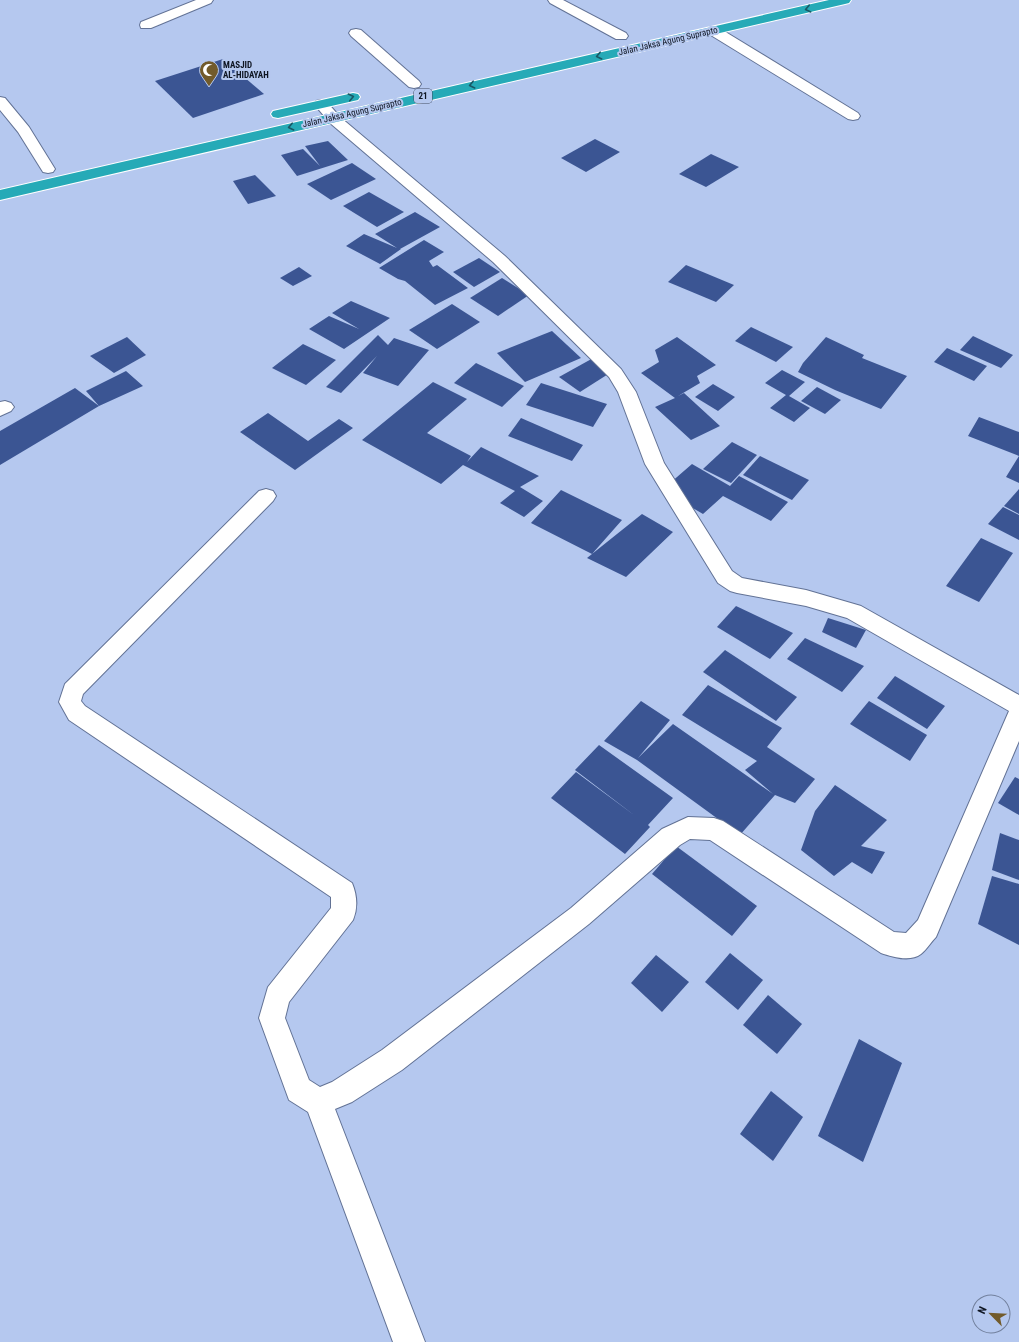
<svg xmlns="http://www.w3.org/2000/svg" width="1019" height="1342" font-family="'Roboto Condensed',sans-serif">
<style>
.building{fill:#3b5593}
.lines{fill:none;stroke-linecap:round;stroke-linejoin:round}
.street-casing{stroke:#627295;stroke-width:2}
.highway-casing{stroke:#fff;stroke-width:2}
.street{fill:#fff;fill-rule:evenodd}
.highway{fill:#26aab7;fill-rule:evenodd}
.oneway{stroke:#195865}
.labels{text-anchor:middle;stroke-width:4;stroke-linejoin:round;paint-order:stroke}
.far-street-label{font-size:9px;fill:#0e1522;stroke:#b5c8ef}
.far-poi-label{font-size:9px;font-weight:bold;fill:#0e1522;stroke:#b5c8ef;text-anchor:start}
.shield{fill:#b5c8ef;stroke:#404b60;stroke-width:1}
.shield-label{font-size:9px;font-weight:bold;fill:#0e1522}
</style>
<rect width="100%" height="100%" fill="#b5c8ef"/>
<!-- building -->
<g class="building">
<polygon points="223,59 264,94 193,118 155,81"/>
<polygon points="595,139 620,152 586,172 561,158"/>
<polygon points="328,141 348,160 297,176 281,155 303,149 320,166 305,146"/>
<polygon points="711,154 739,167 706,187 679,174"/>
<polygon points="352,163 376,179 331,200 307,184"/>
<polygon points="255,175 276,196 248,204 233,181"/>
<polygon points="369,192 404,212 377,227 343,206"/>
<polygon points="415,212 440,227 400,249 401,249 380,264 346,246 364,234 397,248 375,234"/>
<polygon points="424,240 444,252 429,261 433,267 437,265 468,288 435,305 405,281 398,279 379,268"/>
<polygon points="479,258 500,272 474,287 453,272"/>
<polygon points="686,265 734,285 716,302 668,282"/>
<polygon points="299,267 312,276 293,286 280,278"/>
<polygon points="502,278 529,295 498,316 470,298"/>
<polygon points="351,301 390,318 344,349 309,329 329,316 359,329 332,313"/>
<polygon points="452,304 480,322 437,349 409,330"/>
<polygon points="751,327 793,347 776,362 735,341"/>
<polygon points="552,331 581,358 525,382 497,353"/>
<polygon points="378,335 388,345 394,338 429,350 398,386 363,373 377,356 341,393 326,387"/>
<polygon points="973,336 1013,355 1001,368 960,350"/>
<polygon points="127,337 146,355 114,373 90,356"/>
<polygon points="677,337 716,365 697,376 700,383 678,396 684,393 720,426 691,440 655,407 675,398 641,373 659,362 655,350"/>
<polygon points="826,337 864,355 862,358 907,376 881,409 835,390 798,372 803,363"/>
<polygon points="303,344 336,360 306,385 272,368"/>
<polygon points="947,348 987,366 974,381 934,362"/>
<polygon points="595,357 613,371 580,392 559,377"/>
<polygon points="476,363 524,386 502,407 454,383"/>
<polygon points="782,370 805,382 789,396 810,408 794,422 770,408 786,395 765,383"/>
<polygon points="126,371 143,386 99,406 0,465 0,431 75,388 99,406 86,391"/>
<polygon points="433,382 467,399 427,433 471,456 467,462 481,447 539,476 520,487 543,501 524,517 500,503 515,491 463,465 441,484 362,440"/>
<polygon points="541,383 607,404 593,427 526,405"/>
<polygon points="713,384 735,397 718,411 695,397"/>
<polygon points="817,387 841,400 825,414 801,401"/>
<polygon points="268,413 308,441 339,419 353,428 295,470 240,432"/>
<polygon points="979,417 1019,432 1019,483 1006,477 1019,456 968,436"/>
<polygon points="521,418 583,445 572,461 508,436"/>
<polygon points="732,442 757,455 731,483 703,469"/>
<polygon points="760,456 809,480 792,500 743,475"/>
<polygon points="692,464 730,486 739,476 788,502 771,521 723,496 703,514 662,490"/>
<polygon points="1019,489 1019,514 1004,506"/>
<polygon points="561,490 622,520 592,554 642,514 673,532 626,577 587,558 592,554 531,523"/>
<polygon points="1003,507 1019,515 1019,540 988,524"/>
<polygon points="981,538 1013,553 979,602 946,586"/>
<polygon points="736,606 793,633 770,659 717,627"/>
<polygon points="828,618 866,630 856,648 822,632"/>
<polygon points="805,638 864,666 842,692 787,659"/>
<polygon points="725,650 797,697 776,721 703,672"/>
<polygon points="895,676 945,706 927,729 877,698"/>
<polygon points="708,685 782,728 767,747 815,779 795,803 775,795 740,835 637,760 604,741 641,701 670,720 638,758 673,724 773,794 745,770 757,761 682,715"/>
<polygon points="869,701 927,735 910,761 850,724"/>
<polygon points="599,745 673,798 648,825 650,827 625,854 551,798 576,772 634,815 575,770"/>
<polygon points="1015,777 1019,779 1019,815 998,803"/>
<polygon points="835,785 887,820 861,846 885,852 872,874 852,862 834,876 801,850 815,811"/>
<polygon points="1000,833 1019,840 1019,880 992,870"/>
<polygon points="676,846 757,906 732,936 652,874"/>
<polygon points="992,876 1019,884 1019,945 978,924"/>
<polygon points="730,953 763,980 738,1010 705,982"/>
<polygon points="656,955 689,982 662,1012 631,983"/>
<polygon points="768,995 802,1024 777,1054 743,1025"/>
<polygon points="859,1039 902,1063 863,1162 818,1136"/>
<polygon points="771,1091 803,1117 773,1161 740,1134"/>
</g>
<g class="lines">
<!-- street casing -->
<g class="street-casing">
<g id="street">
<polygon points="196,0 213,0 211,3 151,28 141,28 140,25 141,22"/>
<polygon points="548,0 563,0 626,33 628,36 626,39 616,39 550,3"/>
<polygon points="714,27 719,28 858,113 860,116 858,119 853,120 848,119 709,34 708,31 709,28"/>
<polygon points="356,29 361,30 419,81 421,84 419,87 414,88 409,87 351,36 349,33 351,30"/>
<polygon points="0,97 5,98 29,127 55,169 53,172 48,173 43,172 18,132 0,110"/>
<path d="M321 100 326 101 340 117 505 256 621 369 636 392 664 463 732 571 742 578 806 590 861 606 1019 695V741L936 937C931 942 927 949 921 954 911 962 892 957 881 953L710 840 690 839 680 845 589 924 402 1070 352 1102 335 1109 425 1342H393L308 1112 289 1100 259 1018 268 987 331 908V897L69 720 59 702 65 684 259 491 266 489 273 491 276 496 273 501 83 694 81 701 85 706 352 883C357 895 358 908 353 920L289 1002 285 1018 309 1080 320 1087 332 1082 382 1050 571 908 662 829 688 817 714 818 723 821 894 932 906 933 918 920 1009 711 847 618 806 606 737 593 730 591 718 583 645 464 618 392 609 377 493 262 330 123 314 104 316 101Z"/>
<polygon points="5,401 11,403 14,407 11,411 0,416 0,402"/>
</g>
</g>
<!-- highway casing -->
<g class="highway-casing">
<g id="highway">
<polygon points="829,0 851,0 849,3 845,4 0,200 0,190"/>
<polygon points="353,93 358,94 360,97 358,100 278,118 273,117 271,114 273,111"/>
</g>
</g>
<!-- street -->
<use href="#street" class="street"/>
<!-- highway -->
<use href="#highway" class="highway"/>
</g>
<!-- one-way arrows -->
<defs><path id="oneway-chevron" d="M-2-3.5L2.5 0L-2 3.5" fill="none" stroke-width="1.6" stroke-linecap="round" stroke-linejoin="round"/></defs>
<g class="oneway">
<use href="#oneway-chevron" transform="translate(808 9) rotate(167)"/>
<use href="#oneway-chevron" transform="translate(599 56) rotate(167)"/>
<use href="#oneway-chevron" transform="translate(472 85) rotate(167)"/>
<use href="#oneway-chevron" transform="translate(351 97) rotate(-12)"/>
<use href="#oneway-chevron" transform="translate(291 127) rotate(167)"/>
</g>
<!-- icons -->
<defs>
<g id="mosque-pin" transform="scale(1)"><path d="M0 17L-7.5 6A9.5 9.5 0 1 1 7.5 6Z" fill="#725b2b" stroke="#b5c8ef"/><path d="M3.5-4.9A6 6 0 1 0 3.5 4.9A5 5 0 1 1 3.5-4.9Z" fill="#fff"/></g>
</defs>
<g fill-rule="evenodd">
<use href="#mosque-pin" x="209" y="70"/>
</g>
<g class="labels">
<!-- far-street labels -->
<g class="far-street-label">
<text transform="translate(668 41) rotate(-13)" y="3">Jalan Jaksa Agung Suprapto</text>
<text transform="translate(352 113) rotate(-13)" y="3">Jalan Jaksa Agung Suprapto</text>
</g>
<!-- far-poi labels -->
<g class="far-poi-label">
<text x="223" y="68">MASJID<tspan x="223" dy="10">AL-HIDAYAH</tspan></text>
</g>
<!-- shield labels -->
<rect class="shield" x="414" y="89" width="18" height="14" rx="3"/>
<g class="shield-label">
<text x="423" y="99">21</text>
</g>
</g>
<!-- north arrow -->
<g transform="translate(991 1314) rotate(294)"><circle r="19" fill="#b5c8ef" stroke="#72809d"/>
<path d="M0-3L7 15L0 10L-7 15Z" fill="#725b2b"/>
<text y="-6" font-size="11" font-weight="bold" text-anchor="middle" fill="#0e1522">N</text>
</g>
</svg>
